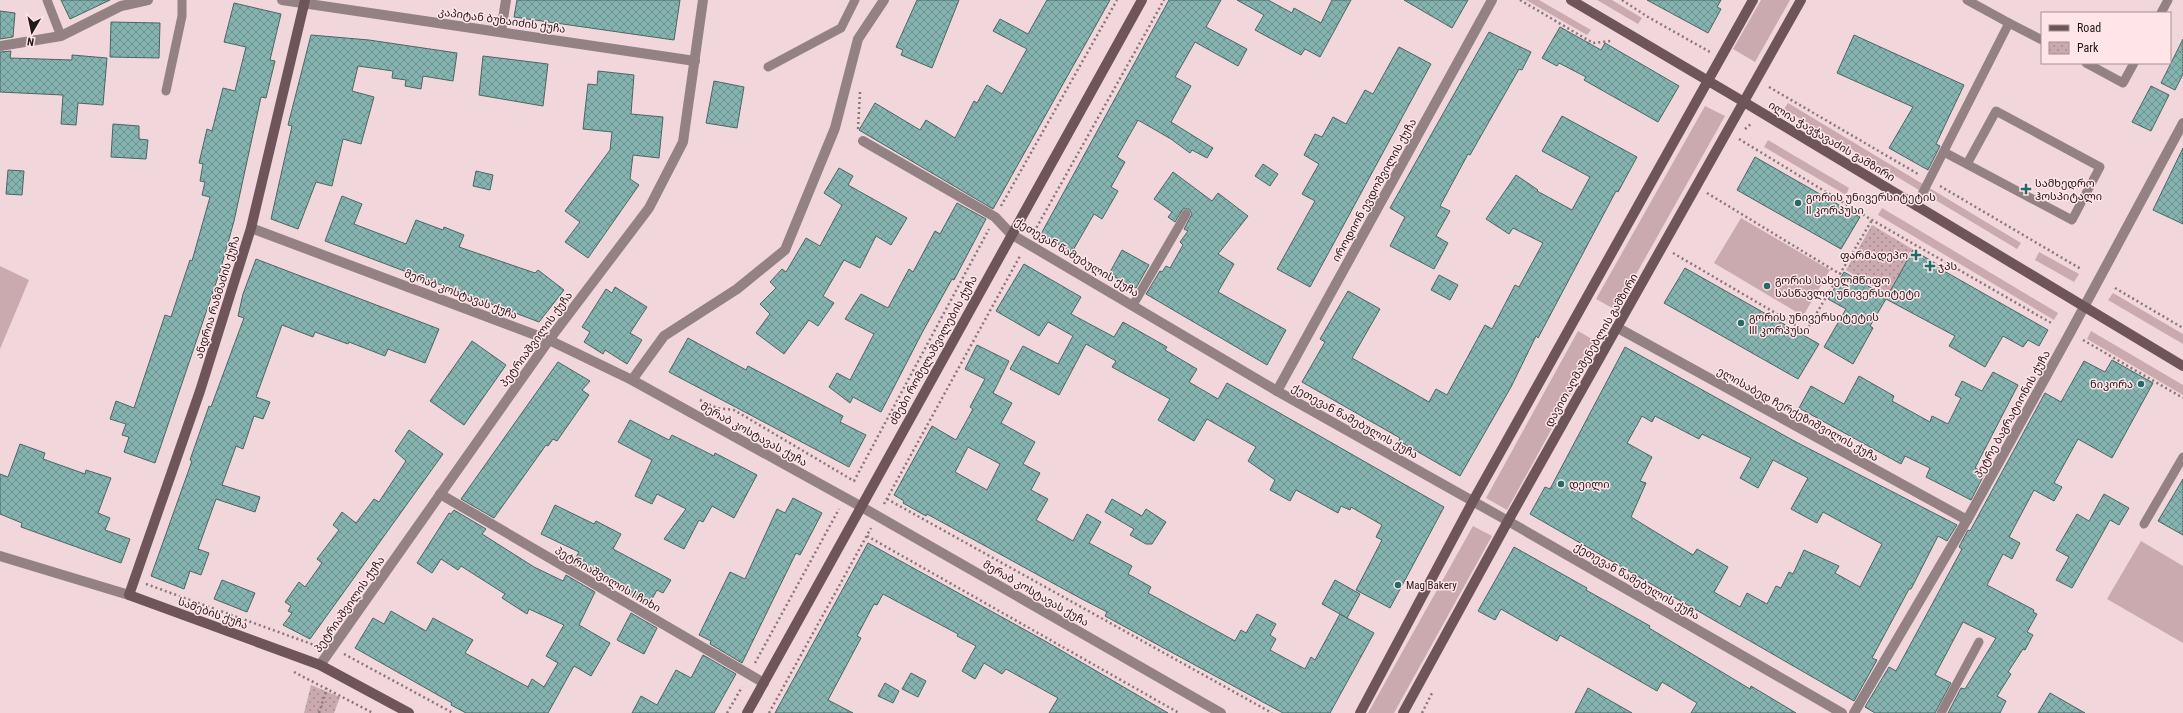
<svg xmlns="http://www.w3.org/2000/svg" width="2183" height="713" font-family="'Roboto Condensed','Noto Sans Georgian',sans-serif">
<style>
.grass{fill:#caaaae}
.park{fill:url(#park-dots)}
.building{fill:url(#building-cross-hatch);stroke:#4c6562;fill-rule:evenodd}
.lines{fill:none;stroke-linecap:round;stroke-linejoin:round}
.path{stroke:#877678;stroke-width:2.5;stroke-dasharray:2 3;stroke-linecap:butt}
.lane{stroke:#938184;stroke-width:9}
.street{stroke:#938184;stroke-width:10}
.secondary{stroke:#6e5559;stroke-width:10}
.poi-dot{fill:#206b67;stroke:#ffe4e8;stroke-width:1.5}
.labels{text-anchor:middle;stroke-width:3;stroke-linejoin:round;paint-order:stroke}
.street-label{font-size:11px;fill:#211819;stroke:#ffe4e8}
.poi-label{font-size:11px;fill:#211819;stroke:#ffe4e8;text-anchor:start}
</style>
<defs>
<pattern id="park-dots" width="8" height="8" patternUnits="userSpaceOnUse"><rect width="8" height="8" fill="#caaaae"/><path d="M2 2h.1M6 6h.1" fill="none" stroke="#a4898d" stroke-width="1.8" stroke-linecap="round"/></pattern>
<pattern id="building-cross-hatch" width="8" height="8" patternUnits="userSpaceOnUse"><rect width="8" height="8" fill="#85b4b0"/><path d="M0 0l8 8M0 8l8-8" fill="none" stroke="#6c918e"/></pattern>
</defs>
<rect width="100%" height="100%" fill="#f1d7db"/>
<!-- grass -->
<g class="grass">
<polygon points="1526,0 1539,0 1591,30 1587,35"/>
<polygon points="1597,0 1612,0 1642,18 1638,24"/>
<polygon points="1761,0 1790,0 1755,62 1733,49"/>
<polygon points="1788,103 2021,243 2017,249 1784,109"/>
<polygon points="1705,106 1725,116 1616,310 1596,299"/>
<polygon points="1768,140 1849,188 1846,195 1764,147"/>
<polygon points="1882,208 2058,313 2054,320 1878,215"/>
<polygon points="1741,218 1830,270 1803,316 1714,263"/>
<polygon points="2039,252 2079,274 2074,282 2035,260"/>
<polygon points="0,266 29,280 0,349"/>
<polygon points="2113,293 2183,334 2183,344 2108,300"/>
<polygon points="1578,331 1599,343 1507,510 1486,498"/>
<polygon points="2091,331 2183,385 2183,395 2087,339"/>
<polygon points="1473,526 1492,536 1394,713 1368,713"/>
<polygon points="2141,541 2183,566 2183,643 2107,599"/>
</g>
<!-- park -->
<g class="park">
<polygon points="1872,225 1914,250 1888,295 1846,270"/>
<polygon points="311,685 340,697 334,713 304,713"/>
</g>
<!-- building -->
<g class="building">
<polygon points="61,0 110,0 70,19"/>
<polygon points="517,0 680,0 674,40 514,17"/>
<polygon points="917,0 959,0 932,68 901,55 903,50 896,47"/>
<polygon points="1047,0 1110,0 993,209 859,130 875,103 920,130 926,120 955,138 974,101 977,103 987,85 1002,94 1027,49 993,31 1000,19 1028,34"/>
<polygon points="1169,0 1221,0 1206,27 1247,49 1238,66 1195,42 1175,77 1191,86 1171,122 1213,148 1207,158 1192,150 1190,153 1171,139 1138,120 1117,157 1125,162 1111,187 1118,191 1102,219 1094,214 1072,252 1041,234"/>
<polygon points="1237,0 1268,0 1292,13 1294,8 1321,23 1332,0 1351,0 1320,57 1305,49 1301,55 1255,30 1264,15"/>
<polygon points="1404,0 1468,0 1452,28"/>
<polygon points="1647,0 1721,0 1717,7 1721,9 1708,33"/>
<polygon points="234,3 281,14 270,60 275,61 266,98 261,97 234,221 220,271 155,463 124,452 129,437 122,435 126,424 110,419 116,401 134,408 165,315 171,317 190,260 192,261 210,197 202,195 205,182 200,181 203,164 199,163 207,129 212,131 223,88 235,91 246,47 224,42"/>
<polygon points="0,11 15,13 13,37 0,39"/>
<polygon points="111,22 160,23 159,58 110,57"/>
<polygon points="1560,27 1601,50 1605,43 1679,86 1658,122 1584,80 1586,77 1559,63 1557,66 1542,58"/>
<polygon points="1489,32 1531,52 1522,70 1519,69 1470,155 1468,154 1440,206 1450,211 1436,236 1448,243 1434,269 1390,246 1405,217 1390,208"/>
<polygon points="311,35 369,40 457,53 453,81 423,76 421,89 405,86 406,80 392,78 393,71 358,66 352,91 374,97 361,144 343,139 332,186 316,182 298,229 271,219 292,126 288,125"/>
<polygon points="1854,35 1964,85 1936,144 1940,146 1928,170 1889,148 1913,107 1837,73"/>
<polygon points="2183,39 2183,74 2175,90 2161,83"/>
<polygon points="1399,47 1431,64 1310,287 1277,269 1315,201 1302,194 1319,164 1304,155 1315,134 1322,137 1333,117 1346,124 1365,90 1373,94"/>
<polygon points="11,51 10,58 72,60 72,55 107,58 103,105 78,103 76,125 61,124 63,95 0,92 0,52"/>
<polygon points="483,56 548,64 543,106 479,95"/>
<polygon points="598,71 634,75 631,114 663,117 659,158 633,155 630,179 639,185 588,258 565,242 580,222 565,211 610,150 612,132 583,129 588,84 597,85"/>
<polygon points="714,81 744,87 737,128 706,123"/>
<polygon points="2151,86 2169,95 2151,131 2132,122"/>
<polygon points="1562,116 1637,157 1618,192 1616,191 1538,338 1536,336 1511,387 1460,476 1399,441 1400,438 1302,382 1325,342 1320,339 1348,291 1380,309 1352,358 1429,402 1436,389 1447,395 1485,325 1492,329 1515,285 1519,287 1543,243 1513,228 1509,234 1486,219 1516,175 1538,190 1537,191 1572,210 1590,177 1542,151"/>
<polygon points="113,124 139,126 139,139 148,140 146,159 111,157"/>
<polygon points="2183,148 2183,224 2153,210"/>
<polygon points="1755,157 1860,217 1841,249 1737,190"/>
<polygon points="1263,164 1278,174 1270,186 1255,176"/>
<polygon points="839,168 853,176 848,185 907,218 891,245 876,236 860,268 844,260 823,296 834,303 818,326 809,320 784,354 756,333 770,314 760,304 776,288 770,282 782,269 786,272 806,238 820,246 842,205 824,193"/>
<polygon points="8,170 24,171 22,195 6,194"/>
<polygon points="476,171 493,175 490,190 473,186"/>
<polygon points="1173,172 1212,201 1218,193 1248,216 1218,254 1234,264 1218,292 1286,330 1267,365 1146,294 1160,271 1162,272 1166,266 1170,268 1183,245 1180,242 1188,231 1184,229 1192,214 1189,209 1183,209 1175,222 1168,217 1172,212 1154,199"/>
<polygon points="342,196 362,204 354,224 406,244 416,220 443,230 444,227 464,235 459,247 535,273 538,270 564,290 539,322 325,241"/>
<polygon points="957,203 986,219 954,280 952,279 923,331 881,412 853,397 850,403 829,387 837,373 850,380 874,334 845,319 861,294 888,308 909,269 913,272 935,231 940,234"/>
<polygon points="1122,250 1149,265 1136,288 1109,274"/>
<polygon points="1913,250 1945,269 1944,271 2048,330 2039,346 2028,340 2023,347 2003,336 1985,367 1949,346 1955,336 1886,299 1870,326 1873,328 1853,364 1824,347 1846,309 1828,299 1844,272 1887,297"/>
<polygon points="256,259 439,329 425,363 388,349 385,356 349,342 348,344 315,332 313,337 282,325 256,397 270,402 263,419 254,416 243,449 236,446 222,485 260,497 255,512 216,499 198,549 209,553 201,575 190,571 184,589 151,576 192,461 190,460 209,406 211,407 244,318 238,316 243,294"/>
<polygon points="1024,264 1081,297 1071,314 1114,337 1123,322 1167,347 1165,350 1197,369 1189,382 1218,399 1227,383 1444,507 1390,608 1356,590 1382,540 1376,537 1382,525 1351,507 1350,510 1341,506 1338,513 1296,490 1290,501 1270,490 1275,480 1248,461 1256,447 1207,419 1194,441 1158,420 1170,399 1112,367 1116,361 1086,344 1059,395 1010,369 1023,346 1058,364 1073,336 1048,322 1039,336 996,311"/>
<polygon points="1685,268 1819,344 1798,379 1664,303"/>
<polygon points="1439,275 1458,285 1450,300 1431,290"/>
<polygon points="615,287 647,307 630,333 642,340 627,364 605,350 603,354 584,342 590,332 582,327 606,289 612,293"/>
<polygon points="688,338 746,370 748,366 843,416 840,422 866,435 849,467 669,372"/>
<polygon points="472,341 506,365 464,425 430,401"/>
<path d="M977 345 1009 361 993 393 1012 403 1001 423 1035 442 1023 464 1040 473 1031 490 1048 499 1036 520 1073 541 1087 514 1101 522 1089 543 1132 566 1128 574 1151 587 1148 593 1235 641 1241 630 1246 633 1257 614 1276 624 1270 635 1276 639 1270 650 1305 669 1311 657 1315 660 1340 614 1374 633 1330 713H1283L1105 616 1107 612 1080 598 927 514 926 516 903 503 904 501 894 495 932 426 956 440 973 409 970 407 985 379 965 369ZM968 447 1000 464 987 490 955 472Z"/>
<path d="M1625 347 1796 442 1957 525 1947 541 1938 536 1911 589H1909L1872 658 1877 660 1854 701 1530 514 1545 487 1550 489ZM1642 416 1652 422 1655 416 1699 439 1702 434 1751 458 1740 478 1758 488 1773 460 1808 478 1791 509 1817 523 1823 512 1882 544 1860 587 1835 573 1839 566 1804 550 1793 574 1789 572 1781 588 1776 586 1767 604 1747 593 1740 607 1714 592 1728 567 1697 549 1693 555 1631 517 1646 483 1640 481 1652 457 1627 443Z"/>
<polygon points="2112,360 2153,383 2112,458 2078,439 2054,483 2062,487 2054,501 2034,490 2009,537 2020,543 2012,559 2003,554 1987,585 2034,610 2033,612 2037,614 2027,632 2033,635 2025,650 2023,649 2008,672 2011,674 1997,696 2006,701 2000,713 1948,713 1961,688 1965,689 1996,638 1963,622 1935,675 1951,683 1935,713 1875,713 1865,707 1889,667 1896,671 1962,549 1959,547 1968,530 1970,531 2045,393 2061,402 2084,361 2105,372"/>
<polygon points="558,362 590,381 582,390 589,395 557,441 553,439 548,446 546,445 494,518 461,499"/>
<polygon points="1993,372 2018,385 1975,468 1985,473 1971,500 1926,477 1930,468 1905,456 1901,464 1799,408 1811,386 1844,404 1859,376 1894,396 1892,401 1930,422 1932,416 1948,424 1961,398 1955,395 1962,381 1982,391"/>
<polygon points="630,420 669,440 672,435 714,456 715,453 757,475 734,518 712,506 703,522 699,520 684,549 664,539 686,509 657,494 652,504 635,496 652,460 618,442"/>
<polygon points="409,430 443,454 310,639 283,625 292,613 288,611 291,606 285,602 299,582 305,587 322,563 317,559 339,530 333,525 342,512 356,523 374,499 379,502 406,461 395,451"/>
<polygon points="20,444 45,453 43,459 85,474 86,470 111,478 98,513 110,518 105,530 130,539 121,563 21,527 22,523 0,514 0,474 8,477"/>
<polygon points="2183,479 2183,535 2158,521"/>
<polygon points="2104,494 2129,508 2119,525 2110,520 2072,588 2056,580 2069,557 2056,550 2077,514 2089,521"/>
<polygon points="793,498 822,513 800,555 796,553 742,663 710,644 711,641 699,635 730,572 745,579 777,509 785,513"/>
<polygon points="1112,499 1142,516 1146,509 1166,522 1152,544 1146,544 1130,535 1134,529 1105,512"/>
<polygon points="555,505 594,524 596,521 621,534 613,549 671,580 663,593 657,590 648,606 626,592 572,564 579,552 541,534"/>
<polygon points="454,510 486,529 482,534 534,567 563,581 566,575 595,592 579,625 610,643 591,676 574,666 548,713 466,713 451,705 452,703 355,648 373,618 384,624 391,611 426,631 433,618 473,640 465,653 528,687 532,679 544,687 558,663 546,656 564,625 529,609 527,614 502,598 505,594 461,566 458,570 441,559 432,573 417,563 449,513 451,514"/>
<polygon points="868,543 1045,641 1168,713 1049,713 1058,698 1006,669 1002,674 984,663 975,679 962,671 976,646 957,636 958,634 883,594 877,605 874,604 857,636 861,638 828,700 853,713 775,713"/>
<polygon points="1514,547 1587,588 1586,590 1650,626 1649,628 1750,689 1751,686 1796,713 1691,713 1697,703 1662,682 1657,691 1560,635 1557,641 1501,609 1495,620 1478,611"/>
<polygon points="222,580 255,593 247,612 214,599"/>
<polygon points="1335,580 1360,594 1347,618 1322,604"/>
<polygon points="631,613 657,628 644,654 617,640"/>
<polygon points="703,655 736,674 714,713 632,713 641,696 657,705 676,670 691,678"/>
<polygon points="911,673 926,681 918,697 902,689"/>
<polygon points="885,683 899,691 893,703 878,696"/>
<polygon points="1588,688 1632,713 1575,713"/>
<polygon points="2050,693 2085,713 2038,713"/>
</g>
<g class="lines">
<!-- path -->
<g class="path">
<polyline points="1520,0 1593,43 1611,41"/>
<polyline points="1622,0 1648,17 1710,52"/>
<polyline points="1769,87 1918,174"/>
<polyline points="858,129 860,92"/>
<polyline points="1745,129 1752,123"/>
<polyline points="1739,139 1872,220 2053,324"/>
<polyline points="1940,186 2081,269"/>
<polyline points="1707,193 1840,274"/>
<polyline points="1001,206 1117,0"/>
<polyline points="1034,232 1164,0"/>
<polyline points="1673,253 1806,331 1872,220"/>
<polyline points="2115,288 2183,328"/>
<polyline points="2083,340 2183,398"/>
<polyline points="700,400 717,408 734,410 854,481 989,229"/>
<polyline points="887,499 1272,713"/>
<polyline points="884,504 1020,256"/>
<polyline points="867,536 1179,713"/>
<polyline points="146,584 317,646"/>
<polyline points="344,654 453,713"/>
<polyline points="755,663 839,509"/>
<polyline points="294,672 373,713"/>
<polyline points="319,713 327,688"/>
<polyline points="727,713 742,687"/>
<polyline points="769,713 871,528"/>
<polyline points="1422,713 1433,691"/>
</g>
<!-- lane -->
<g class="lane">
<polyline points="47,0 61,36"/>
<polyline points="1967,0 2009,23"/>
<polyline points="2161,13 2168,0"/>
<polyline points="2086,63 2123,83 2134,63"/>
<polyline points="768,67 841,28 855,0"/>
<polyline points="166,91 182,16 182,0"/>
<polyline points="1944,152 2072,220 2100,167 1996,111 1967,164"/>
<polyline points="1916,206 2009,23 2042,40"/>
<polyline points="1133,305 1186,214"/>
<polyline points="2144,524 2183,457"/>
<polyline points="1941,713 1979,642"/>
</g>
<!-- street -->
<g class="street">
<polyline points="282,0 695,61"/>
<polyline points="501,32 506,0"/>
<polyline points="0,46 61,36 121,6 148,0"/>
<polyline points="863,141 995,217 1011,234 1277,391 1508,521 1842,713"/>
<polyline points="251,228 549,340 632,380 860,506 1221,713"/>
<polyline points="1618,328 1967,520"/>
<polyline points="632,380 664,336 737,289 785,250 835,128 858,39 884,0"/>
<polyline points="1277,391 1492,0"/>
<polyline points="440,494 764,683"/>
<polyline points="0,556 129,595"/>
<polyline points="320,665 549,340 649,208 683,142 703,0"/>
<polyline points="1854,713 1967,520 2070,333 2183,123"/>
</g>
<!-- secondary -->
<g class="secondary">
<polyline points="305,0 251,228 200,391 129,595 320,665 409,713"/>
<polyline points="1571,0 1744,102 2183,366"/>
<polyline points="747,713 1142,0"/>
<polyline points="1360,713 1473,501 1753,0"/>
<polyline points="1403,713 1508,521 1801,0"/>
</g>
</g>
<!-- markers -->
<g class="poi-dot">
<path d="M2024 183h4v4h4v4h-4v4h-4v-4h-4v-4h4z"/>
<circle cx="1798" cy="203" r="4"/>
<path d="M1914 249h4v4h4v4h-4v4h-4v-4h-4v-4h4z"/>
<path d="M1928 260h4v4h4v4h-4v4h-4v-4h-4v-4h4z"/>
<circle cx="1767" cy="286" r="4"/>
<circle cx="1741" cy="323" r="4"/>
<circle cx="2141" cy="384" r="4"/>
<circle cx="1561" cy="484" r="4"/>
<circle cx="1398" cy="585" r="4"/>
</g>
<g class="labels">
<!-- street labels -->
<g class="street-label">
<text transform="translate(502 20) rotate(8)" y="4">კაპიტან ბუხაიძის ქუჩა</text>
<text transform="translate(1832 141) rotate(31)" y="4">ილია ჭავჭავაძის გამზირი</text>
<text transform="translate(1374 190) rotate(-61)" y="4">იროდიონ ევდოშვილის ქუჩა</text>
<text transform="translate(1077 257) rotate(31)" y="4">ქეთევან წამებულის ქუჩა</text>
<text transform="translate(461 294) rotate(21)" y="4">მერაბ კოსტავას ქუჩა</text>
<text transform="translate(217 297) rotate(-73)" y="4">ანდრია რაზმაძის ქუჩა</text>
<text transform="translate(536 339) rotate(-54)" y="4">პეტრიაშვილის ქუჩა</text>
<text transform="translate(933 350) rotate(-61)" y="4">ძმები რომელაშვილების ქუჩა</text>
<text transform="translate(1591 350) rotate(-60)" y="4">დავით აღმაშენებლის გამზირი</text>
<text transform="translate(1798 414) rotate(29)" y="4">ელისაბედ ჩერქეზიშვილის ქუჩა</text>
<text transform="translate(2012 414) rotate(-61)" y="4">პეტრე ბაგრატიონის ქუჩა</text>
<text transform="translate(1355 421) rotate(29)" y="4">ქეთევან წამებულის ქუჩა</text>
<text transform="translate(754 434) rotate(29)" y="4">მერაბ კოსტავას ქუჩა</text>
<text transform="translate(608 579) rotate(30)" y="4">პეტრიაშვილის I ჩიხი</text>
<text transform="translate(1637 581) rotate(30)" y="4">ქეთევან წამებულის ქუჩა</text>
<text transform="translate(1036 593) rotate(30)" y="4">მერაბ კოსტავას ქუჩა</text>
<text transform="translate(349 604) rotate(-55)" y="4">პეტრიაშვილის ქუჩა</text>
<text transform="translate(213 613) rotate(20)" y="4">სამების ქუჩა</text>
</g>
<!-- poi labels -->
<g class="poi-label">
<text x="2035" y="187">სამხედრო<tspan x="2035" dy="13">ჰოსპიტალი</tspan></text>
<text x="1806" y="201">გორის უნივერსიტეტის<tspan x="1806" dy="13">II კორპუსი</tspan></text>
<text x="1908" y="259" text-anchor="end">ფარმადეპო</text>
<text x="1938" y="270">ჯპს</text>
<text x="1775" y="284">გორის სახელმწიფო<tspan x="1775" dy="13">სასწავლო უნივერსიტეტი</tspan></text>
<text x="1749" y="321">გორის უნივერსიტეტის<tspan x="1749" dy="13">III კორპუსი</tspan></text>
<text x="2133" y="388" text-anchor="end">ნიკორა</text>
<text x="1569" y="488">დეილი</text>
<text x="1406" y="589">Mag Bakery</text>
</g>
</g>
<!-- legend -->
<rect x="2041" y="12" width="130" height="52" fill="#ffe4e8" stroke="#a69295"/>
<rect x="2049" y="25" width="20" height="6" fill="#6e5559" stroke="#a69295"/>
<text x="2077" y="32" font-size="12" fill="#211819">Road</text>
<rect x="2049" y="42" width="20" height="12" fill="url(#park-dots)" stroke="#a69295"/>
<text x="2077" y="52" font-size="12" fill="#211819">Park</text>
<!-- north arrow -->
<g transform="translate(32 32) rotate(189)" stroke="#ffe4e8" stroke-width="3" paint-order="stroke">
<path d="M0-3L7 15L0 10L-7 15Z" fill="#211819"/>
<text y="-6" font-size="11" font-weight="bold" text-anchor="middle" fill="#211819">N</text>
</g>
</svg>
